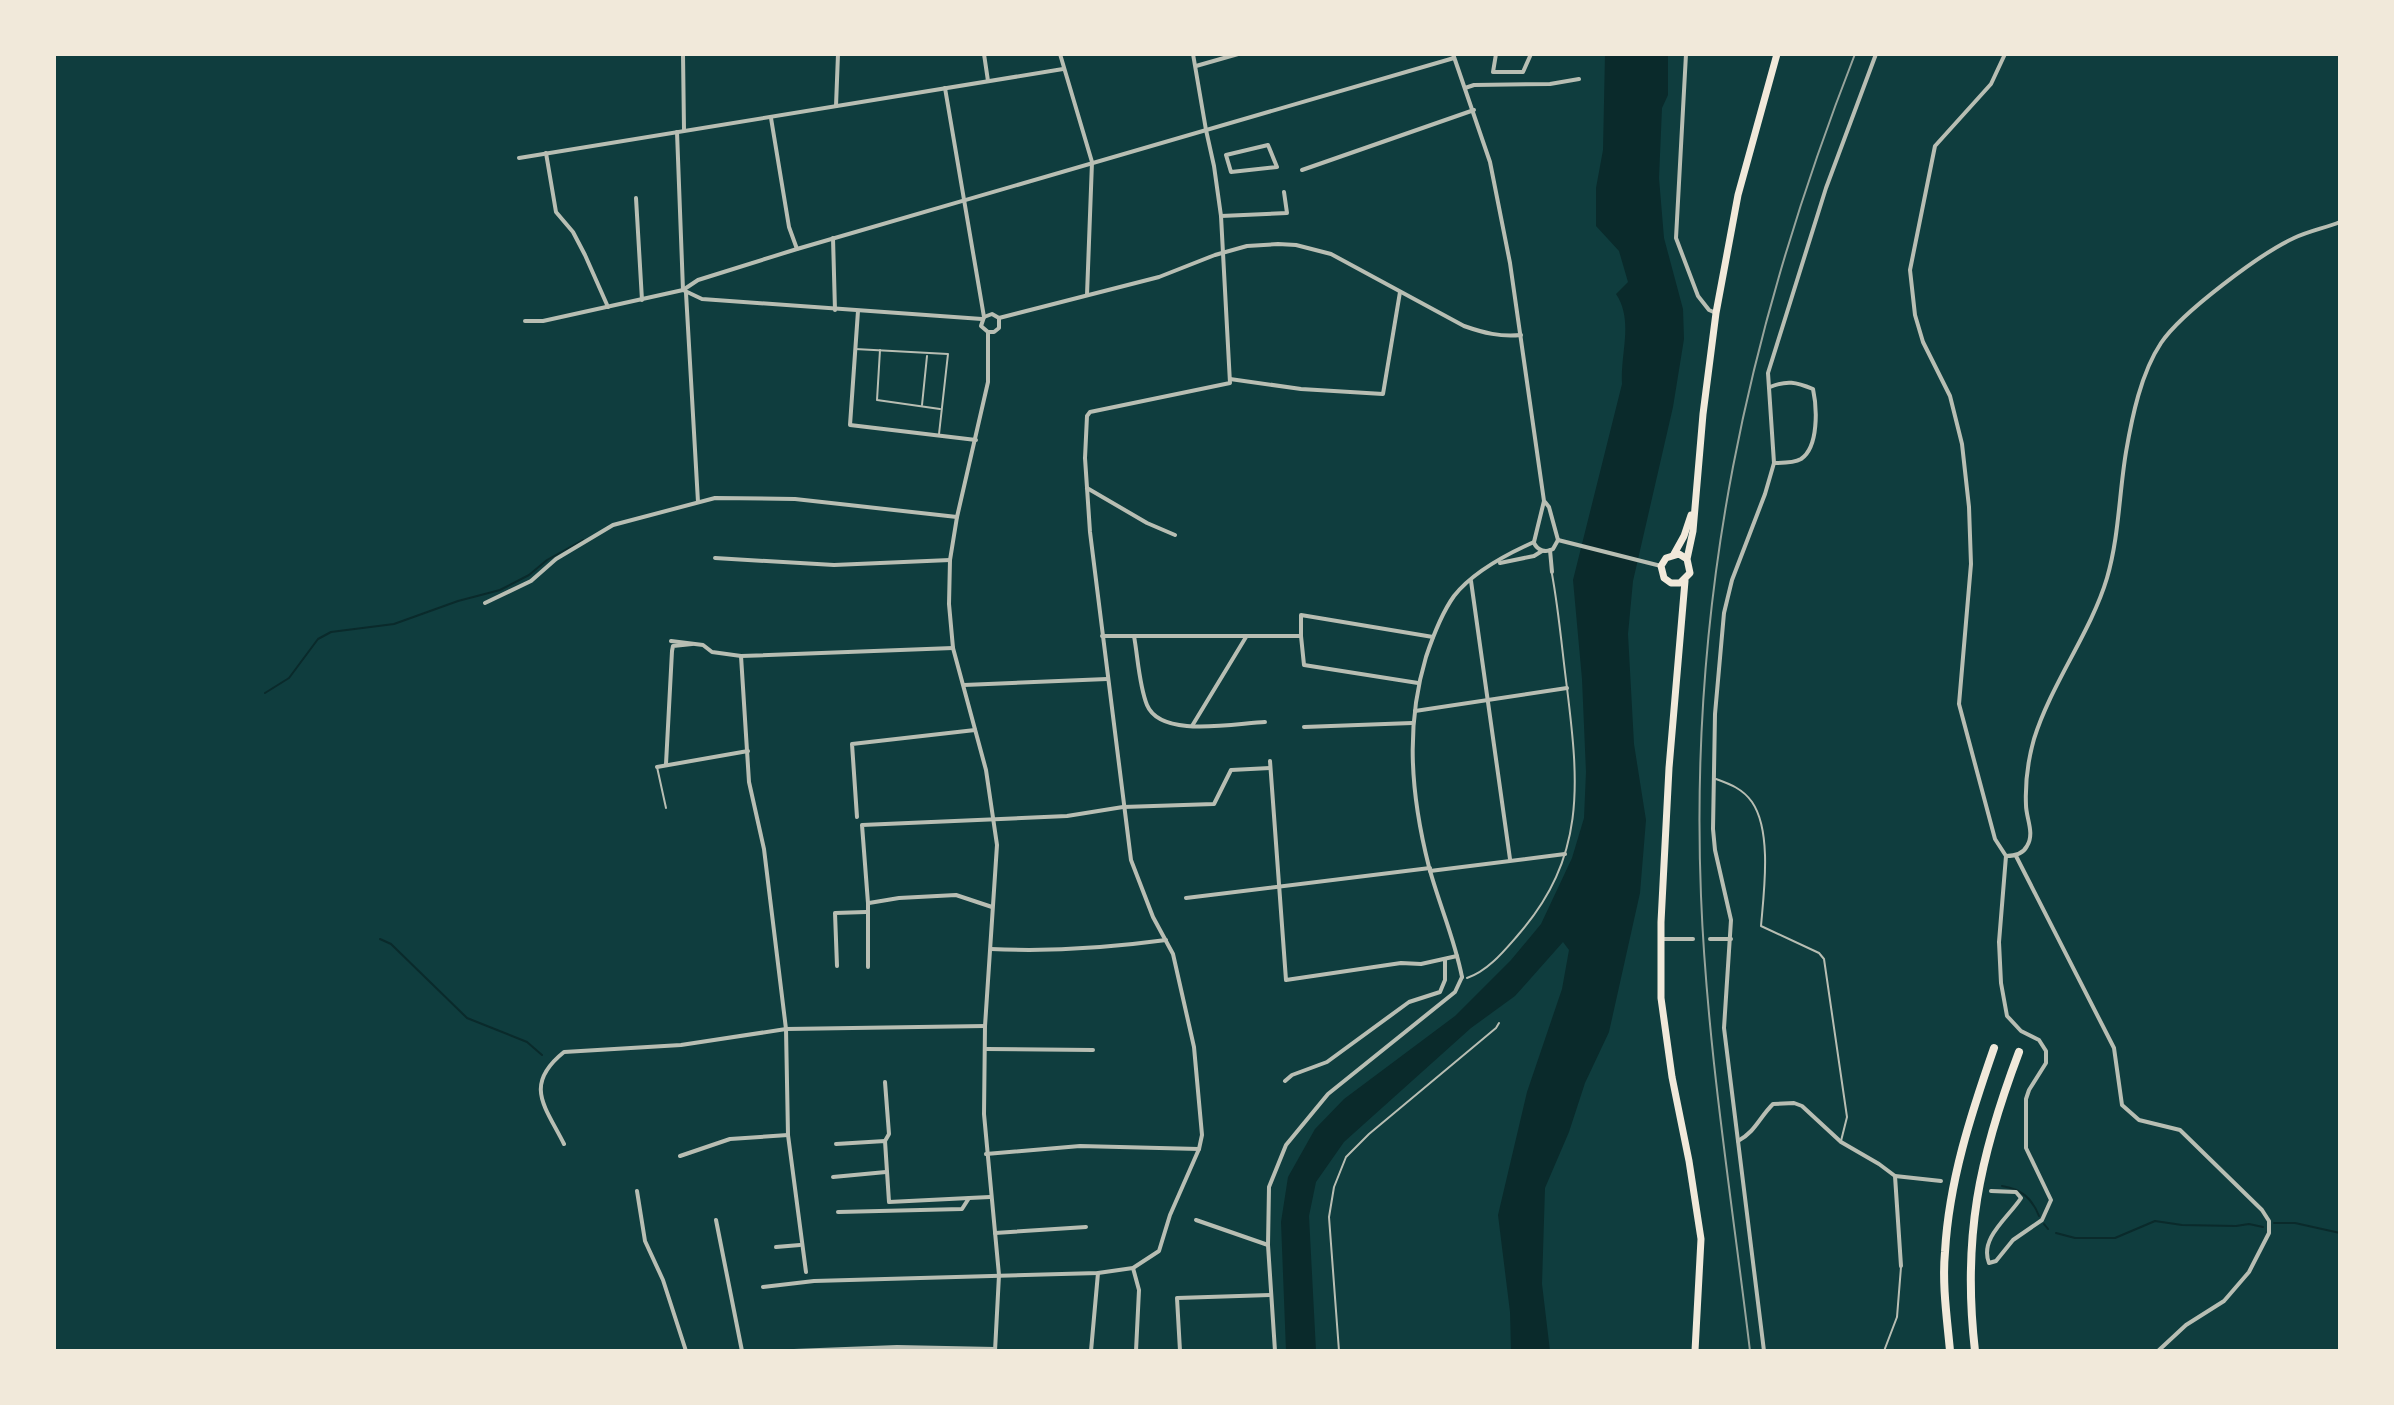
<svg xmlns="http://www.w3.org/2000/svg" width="2394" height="1405" font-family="Overpass,sans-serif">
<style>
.water{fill:#0a2a2b}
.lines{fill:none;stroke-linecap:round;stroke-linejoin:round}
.stream{stroke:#0a2a2b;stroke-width:2}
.service{stroke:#b8beb3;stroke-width:2}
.minor{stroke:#b8beb3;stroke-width:4}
.primary{stroke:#f1e9da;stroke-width:7}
.motorway{stroke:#f1e9da;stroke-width:8}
.rail{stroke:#97a49c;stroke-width:2}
</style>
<rect width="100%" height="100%" fill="#0f3d3e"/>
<!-- water -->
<path class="water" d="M1605 54H1668V95L1662 108 1659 178 1664 238 1683 309 1684 339 1673 407 1633 581 1628 634 1634 744 1646 820 1640 893 1609 1032 1585 1083 1569 1132 1545 1188 1542 1284 1550 1351H1511L1510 1312 1498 1215 1527 1092 1562 989 1569 950 1563 942 1515 996 1471 1028 1344 1142 1316 1182 1309 1216 1316 1351H1286L1281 1222 1288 1177 1315 1129 1344 1099 1455 1016 1511 960 1541 924 1572 858 1584 818 1586 772 1582 679 1573 580 1622 384C1620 353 1634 321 1616 294L1628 282 1619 251 1596 226V188L1603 150Z"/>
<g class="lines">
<!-- stream -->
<g class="stream">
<polyline points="265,693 289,678 318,639 331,632 394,624 458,601 500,590 529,575 547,560 583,540"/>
<polyline points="380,939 391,944 467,1018 527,1042 542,1055"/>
<path d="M2002 1186C2021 1189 2032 1198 2039 1216"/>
<polyline points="2274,1223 2295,1223 2340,1233"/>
<polyline points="2044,1224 2048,1229"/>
<polyline points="2056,1233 2075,1238 2115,1238 2155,1221 2182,1225 2236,1226 2249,1224 2263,1227"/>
</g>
<!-- service -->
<g class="service">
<polyline points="855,349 948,354 939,434"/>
<polyline points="880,350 877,400 940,409"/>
<polyline points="922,405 927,356"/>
<polyline points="657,767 666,808"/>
<path d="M1716 779C1730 784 1743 789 1752 802 1772 831 1764 891 1761 926L1819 953 1824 959 1847 1117 1841 1141"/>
<path d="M1467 978C1488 971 1504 951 1518 935 1586 857 1579 785 1567 688 1562 650 1559 612 1552 574"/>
<polyline points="1339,1351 1329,1217 1334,1187 1346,1157 1369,1134 1496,1028 1499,1023"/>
<polyline points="1884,1351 1897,1317 1901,1267"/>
</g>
<!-- minor -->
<g class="minor">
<polyline points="683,54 684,130"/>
<polyline points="984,54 988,81"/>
<polyline points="1060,54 1092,162 1087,295"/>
<polyline points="1453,54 1490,162 1510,263 1544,501 1534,542"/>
<polyline points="1496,54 1493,72 1523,72 1531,54"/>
<polyline points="1686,54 1676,238 1698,296 1709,310 1716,313"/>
<polyline points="1196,66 1238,54"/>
<polyline points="945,88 984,317"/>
<polyline points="1465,88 1474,85 1550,84 1579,79"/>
<polyline points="836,106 838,54"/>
<polyline points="771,118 789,227 797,249"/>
<polyline points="677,132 683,290"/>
<polygon points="1268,145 1277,167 1231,172 1226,155"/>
<polyline points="546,153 556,212 573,232 585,255 608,307"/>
<polyline points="519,158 1063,69"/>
<polyline points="1302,170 1474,110"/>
<polyline points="636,198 642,300"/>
<polyline points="1221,216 1287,213 1284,192"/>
<polyline points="833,238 835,310"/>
<polyline points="683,290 702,299 982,319"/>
<polyline points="686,293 698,502"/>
<polyline points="858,311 850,425 976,440"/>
<path d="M999 318 1159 277 1215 255 1247 246 1278 244 1296 245 1331 254 1464 326C1484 333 1500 337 1521 335"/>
<polyline points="525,321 543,321 683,290 698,280 797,249 1454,58"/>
<polyline points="988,332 988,382 957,517 950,560 949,604 953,648 986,770 997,845 985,1026 984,1114 999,1275 995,1351"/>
<polyline points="988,332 981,326 984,317 992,314 999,318"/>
<polyline points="988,332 994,332 999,328 999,318"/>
<polyline points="1230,379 1301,389 1383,394 1400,292"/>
<path d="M1770 387C1787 380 1796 382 1813 389 1817 407 1819 447 1801 459 1794 463 1782 463 1775 463"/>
<polyline points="1087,488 1147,523 1175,535"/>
<polyline points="1545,502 1549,507 1558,540"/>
<polyline points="1558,540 1661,566"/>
<path d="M1534 543C1538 551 1546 553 1553 549L1558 540"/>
<polyline points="1550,550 1552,572"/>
<polyline points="715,558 834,565 950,560"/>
<polyline points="1500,563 1534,556 1542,551"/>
<polyline points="1471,581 1510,859"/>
<polyline points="485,603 531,581 556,559 613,525 715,498 795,499 957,517"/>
<polyline points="1102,636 1301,636 1301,615 1433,637"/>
<path d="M1134 636C1138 658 1139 685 1147 705 1161 739 1236 723 1265 722"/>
<polyline points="1301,636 1304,665 1418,683"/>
<polyline points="671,641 703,645 712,652 741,656 953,648"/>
<polyline points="741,656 749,782 764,849 786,1029 788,1135 806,1272"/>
<polyline points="964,685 1107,679"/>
<polyline points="1415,711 1567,688"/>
<polyline points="1192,726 1246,637"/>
<polyline points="1304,727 1412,723"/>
<polyline points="1270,761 1286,980 1401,963 1421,964 1457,956"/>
<polyline points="666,764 672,651 673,646 692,644"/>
<polyline points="657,767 748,751"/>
<polyline points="857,817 852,744 975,730"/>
<path d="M2006 856C2014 856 2023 854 2027 846 2035 833 2026 818 2026 805 2025 782 2028 760 2034 739 2051 684 2091 632 2107 578 2119 537 2119 494 2126 452 2132 417 2141 373 2161 343 2181 313 2261 253 2294 238 2309 231 2325 228 2340 222"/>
<polyline points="2016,856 2114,1048 2122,1105 2139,1120 2180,1130 2262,1210 2269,1221 2269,1233 2249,1272 2224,1301 2186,1325 2158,1351"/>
<polyline points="1430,871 1565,854"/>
<polyline points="1186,898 1430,868"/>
<polyline points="869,903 899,898 956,895 992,907"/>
<polyline points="1661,939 1693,939"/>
<polyline points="1710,939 1731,939"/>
<path d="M991 949C1051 952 1107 948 1166 940"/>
<polyline points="837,966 835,913 866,912"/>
<polyline points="868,967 868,903 862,825 1067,816 1123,807 1214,804 1231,770 1270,768"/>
<path d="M1462 977C1455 940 1439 904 1429 867 1411 796 1405 727 1426 657 1433 636 1441 614 1454 596 1472 573 1507 554 1534 542"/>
<polyline points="986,1049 1093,1050"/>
<polyline points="1285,1081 1292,1075 1327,1062 1409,1002 1440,992 1445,980 1445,960"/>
<polyline points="885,1082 889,1134 885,1141"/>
<path d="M1738 1141C1755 1132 1759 1118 1773 1104L1794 1103 1802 1106 1841 1142 1879 1164 1895 1176 1901 1266"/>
<path d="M564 1144C545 1106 523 1085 564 1052L681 1045 786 1029 985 1026"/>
<polyline points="836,1144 885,1141 889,1202 969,1198"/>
<polyline points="986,1154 1080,1146 1199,1149"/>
<polyline points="680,1156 730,1139 788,1135"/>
<polyline points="1895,1176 1941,1181"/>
<polyline points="833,1177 886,1172"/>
<polyline points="637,1191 645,1241 663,1280 686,1351"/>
<path d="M1991 1191 2016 1192 2021 1198C2009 1217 1979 1238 1989 1263L1996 1261 2013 1240 2042 1220 2051 1200 2026 1148V1099L2029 1090 2046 1063V1051L2039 1040 2021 1031 2007 1016 2001 983 1999 942 2006 856 1995 839 1959 704 1971 564 1969 507 1962 444 1950 396 1923 342 1915 315 1910 270 1935 146 1991 84 2005 54"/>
<polyline points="838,1212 962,1209 969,1198 990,1197"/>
<polyline points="716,1220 742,1351"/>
<polyline points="1196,1220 1268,1245"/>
<polyline points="995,1233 1086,1227"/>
<polyline points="776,1247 800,1245"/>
<polyline points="1133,1268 1139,1290 1136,1351"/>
<polyline points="763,1287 814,1281 1098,1273 1133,1268 1159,1251 1170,1215 1199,1149 1202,1135 1194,1047 1173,954 1153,917 1131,860 1090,532 1085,458 1087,416 1090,412 1230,383 1221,216 1214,166 1206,130 1193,54"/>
<polyline points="794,1351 897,1347 995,1349"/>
<polyline points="1091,1351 1098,1273"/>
<polyline points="1180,1351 1177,1298 1270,1295"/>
<polyline points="1275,1351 1268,1245 1269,1187 1286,1145 1328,1094 1455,992 1462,977"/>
<polyline points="1764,1351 1724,1028 1731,920 1715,850 1713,829 1715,714 1724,613 1732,580 1765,494 1774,463 1768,373 1826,188 1876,54"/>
</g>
<!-- primary -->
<g class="primary">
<polyline points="1674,554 1684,536 1691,515"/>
<polyline points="1687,559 1679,554 1666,558 1661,566 1664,578 1671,583 1680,583 1690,573 1687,559 1693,531 1703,414 1716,313 1738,195 1777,54"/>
<polyline points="1685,581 1669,768 1661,922 1661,998 1672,1077 1689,1161 1701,1239 1695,1351"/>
</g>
<!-- motorway -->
<g class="motorway">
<path d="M1950 1351C1947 1318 1942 1285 1945 1252 1949 1181 1971 1114 1994 1048"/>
<path d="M1975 1351C1962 1238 1979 1158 2019 1052"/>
</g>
<!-- rail -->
<path class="rail" d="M1750 1351C1732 1200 1707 1048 1701 896 1689 598 1747 330 1855 54"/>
</g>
<!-- border -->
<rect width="2394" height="1405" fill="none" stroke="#f1e9da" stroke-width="112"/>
</svg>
